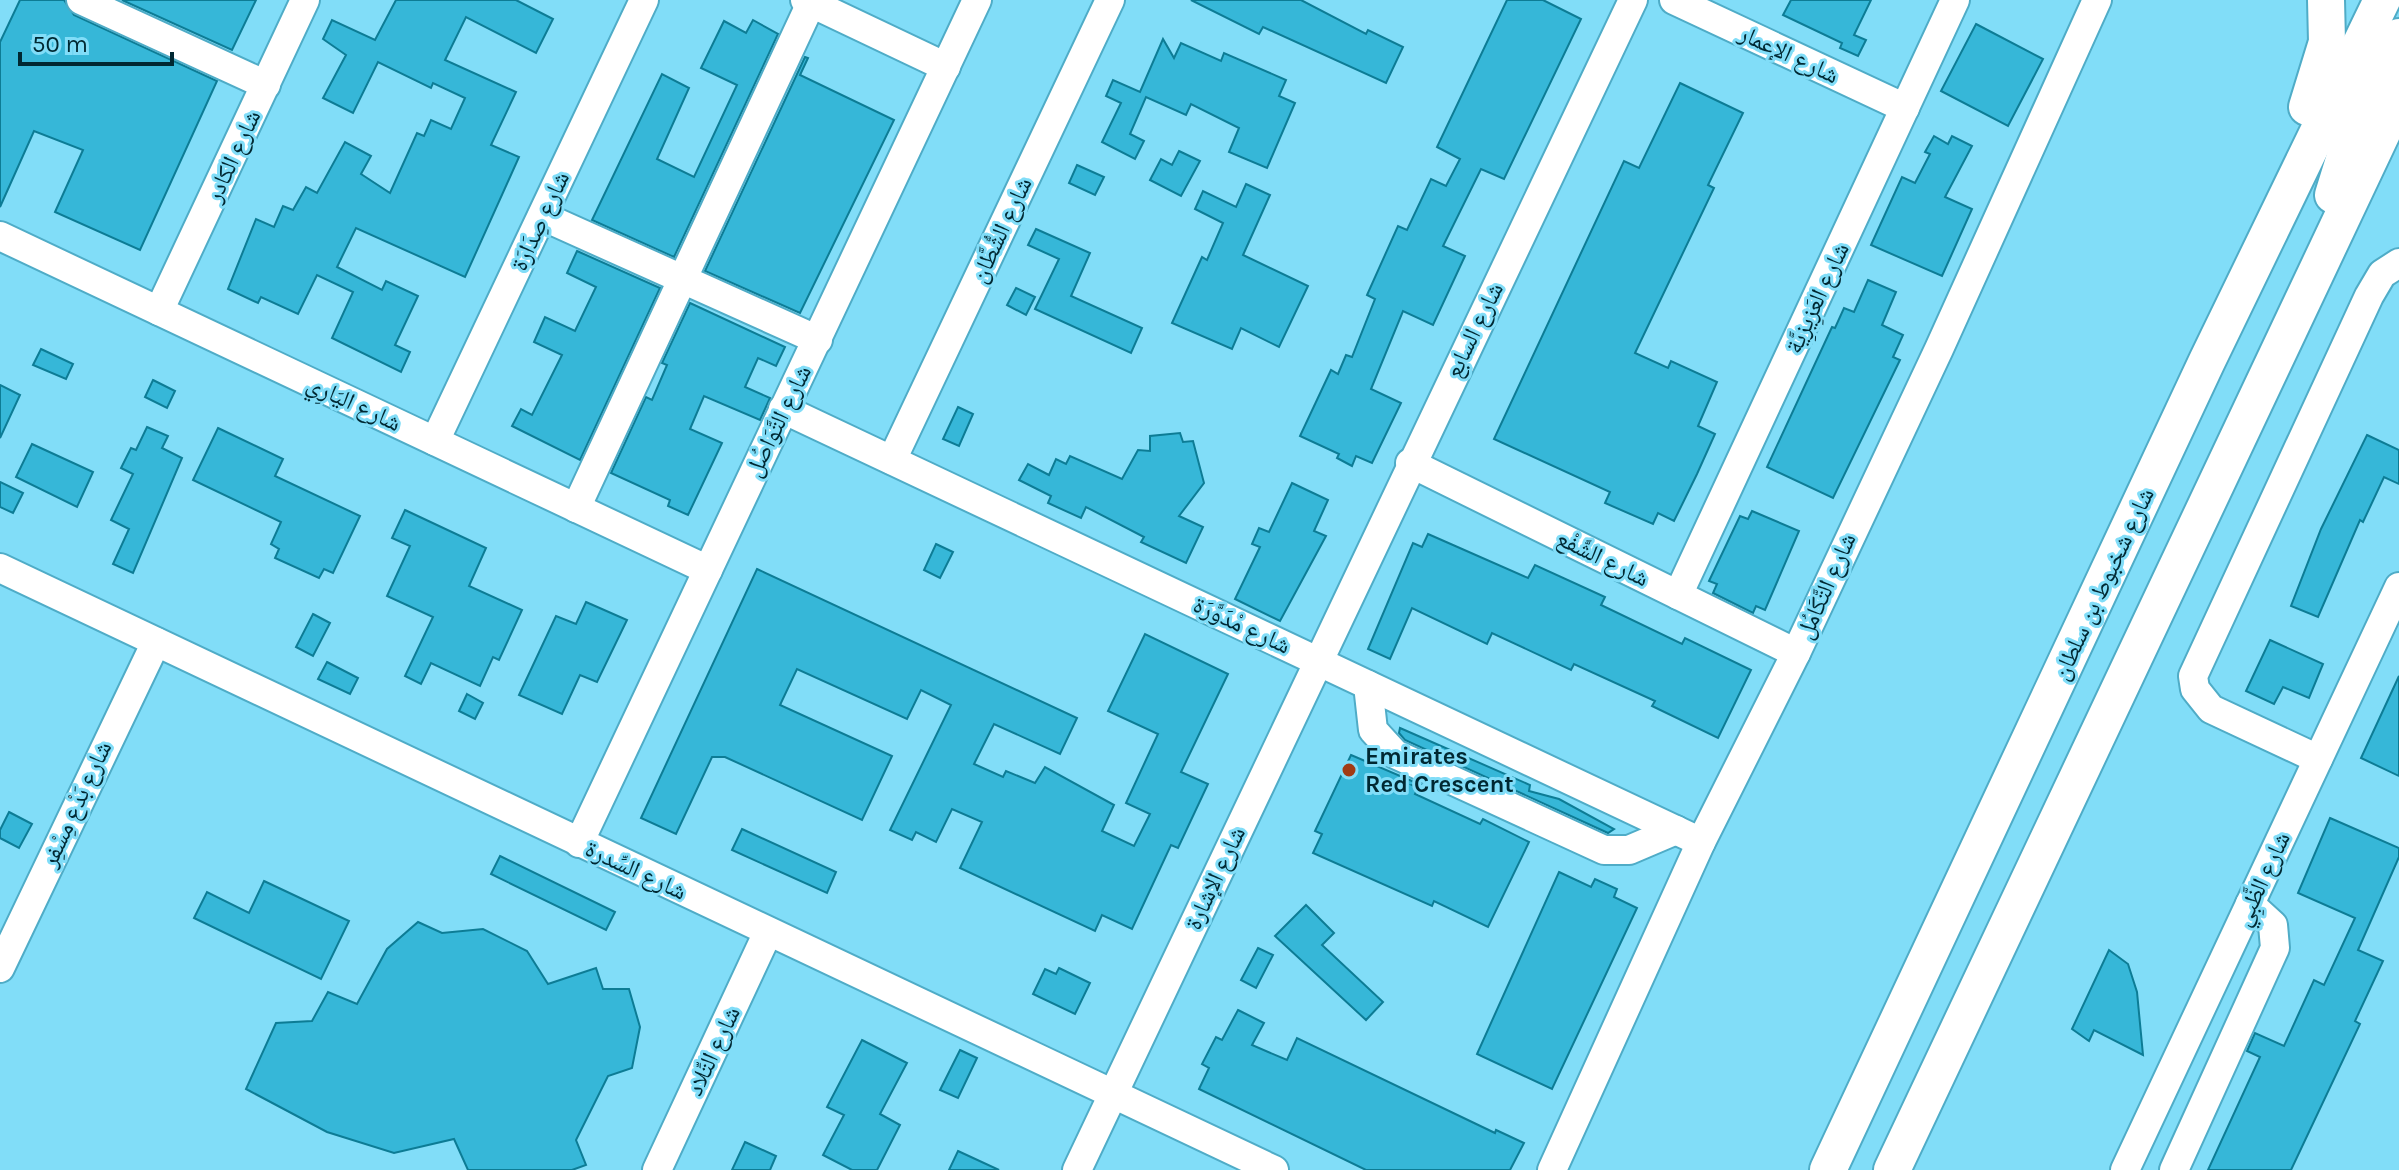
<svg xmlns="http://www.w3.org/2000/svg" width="2399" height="1170" font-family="Karla,'Noto Naskh Arabic',sans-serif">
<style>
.building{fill:#36b7d8;stroke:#0d7c95;stroke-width:2}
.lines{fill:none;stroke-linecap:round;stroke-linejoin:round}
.minor-casing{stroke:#4facc7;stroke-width:32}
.major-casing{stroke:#4facc7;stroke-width:40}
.minor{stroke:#fff;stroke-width:28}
.major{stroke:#fff;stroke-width:36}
.poi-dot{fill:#a13b14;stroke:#81ddf8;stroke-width:3}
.labels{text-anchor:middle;stroke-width:6;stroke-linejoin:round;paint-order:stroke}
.street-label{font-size:24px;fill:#002832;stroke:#81ddf8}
.poi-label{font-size:24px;font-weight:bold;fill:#002832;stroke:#81ddf8;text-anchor:start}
</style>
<rect width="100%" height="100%" fill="#81ddf8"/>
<!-- building -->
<g class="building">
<polygon points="20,0 64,0 74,15 217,81 140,250 55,212 83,150 34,131 0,207 0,42"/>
<polygon points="122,0 256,0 232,50"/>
<polygon points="396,0 516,0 553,19 536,53 466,17 445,60 516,92 491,145 519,157 465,277 356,228 337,267 382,290 386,281 418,296 395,345 410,352 401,372 332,338 353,292 317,275 298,314 261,297 258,303 228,289 256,219 274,227 283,206 293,210 306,187 317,193 345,142 371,156 361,174 390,193 417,133 424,136 431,120 451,129 465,98 433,83 431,88 378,62 353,113 323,98 346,55 323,39 332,20 375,40"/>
<polygon points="1191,0 1301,0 1366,34 1368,30 1403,47 1386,83 1263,27 1259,34"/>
<polygon points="1507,0 1543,0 1581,19 1504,179 1481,169 1443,246 1465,256 1433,325 1403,311 1371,389 1401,403 1372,463 1356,456 1352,466 1337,458 1339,454 1300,436 1331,370 1338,374 1346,355 1352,357 1375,299 1367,295 1398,226 1407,230 1431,179 1446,186 1460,159 1437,147"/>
<polygon points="1791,0 1871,0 1854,35 1866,40 1858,56 1840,48 1842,43 1783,15"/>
<polygon points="753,20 778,34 674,257 592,220 662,74 689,88 657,159 694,177 737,85 701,68 724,21 746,33"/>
<polygon points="1976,24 2043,59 2008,126 1941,91"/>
<polygon points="1163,39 1174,58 1181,43 1221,61 1224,53 1286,80 1279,96 1295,103 1267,168 1229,152 1239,128 1191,104 1186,115 1146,97 1130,134 1144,141 1135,159 1102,142 1121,103 1106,96 1113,80 1140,92"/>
<polygon points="805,57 808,58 800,75 894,120 800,313 705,271"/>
<polygon points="1680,83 1743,113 1708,185 1714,188 1635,353 1668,368 1671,361 1717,382 1698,426 1715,434 1697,474 1674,521 1658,513 1653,524 1605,503 1610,492 1494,439 1624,161 1639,168"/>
<polygon points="1934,136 1948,144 1952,136 1972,146 1945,197 1972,209 1942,276 1871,245 1902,177 1915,183 1930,154 1925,152"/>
<polygon points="1179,151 1200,161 1181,196 1150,180 1161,159 1172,165"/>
<polygon points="1077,165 1104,177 1095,195 1069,183"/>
<polygon points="1246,184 1270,195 1243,255 1308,286 1279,347 1241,328 1232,349 1172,323 1202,257 1207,260 1223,223 1195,209 1203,191 1236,207"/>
<polygon points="1036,229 1090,253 1071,296 1142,328 1131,353 1035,309 1059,259 1028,245"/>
<polygon points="577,251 660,288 580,460 512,426 521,409 532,415 562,355 534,342 545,317 575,331 596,287 567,273"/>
<polygon points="1868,280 1896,292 1882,325 1903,335 1893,357 1900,360 1833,498 1767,467 1832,327 1835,328 1844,308 1854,312"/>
<polygon points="1016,288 1035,297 1026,315 1007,305"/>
<polygon points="690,303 785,347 776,366 758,358 745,387 770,398 760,420 704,396 690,429 722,443 688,515 668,506 670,500 611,473 646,397 652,400 667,365 662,363"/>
<polygon points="41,349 73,364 66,379 33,365"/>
<polygon points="153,380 175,391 167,408 145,397"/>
<polygon points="0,385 20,395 0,438"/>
<polygon points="958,407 973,414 959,446 943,439"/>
<polygon points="147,427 168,436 162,448 182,458 133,573 113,564 129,529 111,520 133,474 121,468 131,448 136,450"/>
<polygon points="218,428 283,459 275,476 360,516 333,573 324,569 319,578 275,558 279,549 271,544 281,522 193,480"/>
<polygon points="1180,433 1183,442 1193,441 1204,483 1179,516 1203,527 1186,563 1141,542 1144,537 1086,507 1081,518 1048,503 1051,496 1019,480 1028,464 1049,475 1056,459 1066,464 1070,456 1122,479 1138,450 1150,451 1150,436"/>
<polygon points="2367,435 2399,450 2399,484 2384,477 2363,522 2360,520 2318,617 2291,606 2321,529"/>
<polygon points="32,444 93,472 77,507 16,477"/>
<polygon points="0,482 23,493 13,513 0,507"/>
<polygon points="1292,483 1328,500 1314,531 1326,536 1280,621 1235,599 1260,547 1252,544 1259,528 1269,532"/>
<polygon points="405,510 486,548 469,586 522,610 499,660 493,657 480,686 431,663 421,684 405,676 433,617 387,596 410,546 392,538"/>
<polygon points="1752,511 1799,531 1765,610 1756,606 1753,613 1713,593 1717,584 1709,581 1740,516 1748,519"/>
<polygon points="1428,534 1528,578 1535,565 1605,597 1601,605 1682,644 1685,638 1751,670 1718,738 1652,706 1655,701 1574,664 1571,670 1492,633 1487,644 1412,608 1390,659 1368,649 1413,543 1422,547"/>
<polygon points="936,544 953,552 940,578 924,570"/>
<polygon points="757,569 1077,718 1060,754 994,724 974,764 1003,777 1006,771 1035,783 1045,767 1114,805 1102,831 1134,846 1150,814 1126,803 1158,734 1108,711 1145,634 1228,674 1181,772 1208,784 1178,848 1171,845 1132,929 1102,915 1095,931 960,868 982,822 952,809 936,842 916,832 912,840 890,830 951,705 921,690 907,719 797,669 780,705 892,756 862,820 725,757 712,757 676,834 641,818"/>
<polygon points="586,602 627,620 597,682 580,675 562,714 519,695 556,616 576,624"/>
<polygon points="313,614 330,623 313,656 296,647"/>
<polygon points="2270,640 2323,664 2309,698 2283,687 2274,704 2246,691"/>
<polygon points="327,662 358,678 350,694 318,679"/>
<polygon points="2399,676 2399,776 2361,758"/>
<polygon points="467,694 483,703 475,719 459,711"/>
<polygon points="1400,728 1530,785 1529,791 1559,799 1614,829 1608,833 1405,740 1399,733"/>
<polygon points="1351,755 1419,784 1412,785 1418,788 1415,794 1480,824 1483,819 1529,842 1488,927 1434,901 1432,906 1313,853 1322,834 1315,831"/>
<polygon points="9,812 32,824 19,848 0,838 0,830"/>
<polygon points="2330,818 2399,848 2399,857 2358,950 2383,961 2355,1021 2360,1024 2291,1170 2208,1170 2260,1057 2247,1051 2255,1033 2284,1046 2314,980 2324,985 2355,918 2298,893"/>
<polygon points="742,829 836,872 827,893 732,850"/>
<polygon points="500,856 615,912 606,930 491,874"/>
<polygon points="1559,872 1591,887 1595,879 1617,889 1614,897 1637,908 1552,1089 1477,1054"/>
<polygon points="264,881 349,921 321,979 194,918 207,892 249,913"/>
<polygon points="1306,905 1334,933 1322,945 1383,1002 1366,1020 1275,936"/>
<polygon points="418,922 442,933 483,929 527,951 548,984 596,968 603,989 629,989 640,1027 632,1068 608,1076 576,1140 586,1165 572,1170 468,1170 454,1139 394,1153 327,1132 246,1089 276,1023 312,1021 328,992 357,1004 387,949"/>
<polygon points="1258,948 1273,955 1256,988 1241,980"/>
<polygon points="2109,950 2128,964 2137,992 2143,1055 2094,1030 2089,1041 2072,1029"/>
<polygon points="1059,968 1090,983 1075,1014 1033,994 1045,969 1056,974"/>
<polygon points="1238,1010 1264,1023 1252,1045 1287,1060 1297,1038 1495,1133 1496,1130 1524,1143 1510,1170 1366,1170 1199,1089 1209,1068 1202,1064 1216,1037 1222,1040"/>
<polygon points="862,1040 907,1063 880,1114 900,1125 877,1170 852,1170 823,1155 844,1115 827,1107"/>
<polygon points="960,1050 977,1058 958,1098 940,1090"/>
<polygon points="745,1142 776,1156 770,1170 732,1170"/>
<polygon points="958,1151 999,1170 949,1170"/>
</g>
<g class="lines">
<!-- minor casing -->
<g class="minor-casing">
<g id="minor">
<polyline points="81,0 266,85"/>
<polyline points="805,0 946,67"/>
<polyline points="1674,0 1905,108"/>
<polyline points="542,216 818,340"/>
<polyline points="0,236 708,570"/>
<polyline points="159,311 305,0"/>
<polyline points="783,409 1701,842"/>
<polyline points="435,441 644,0"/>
<polyline points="892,460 1110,0"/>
<polyline points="1410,463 1796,653"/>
<polyline points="576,508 811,3"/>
<polyline points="0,568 1274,1170"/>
<polyline points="1678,595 1955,0"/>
<polyline points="1368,685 1373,730 1395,754 1604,850 1629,850 1676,830"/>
<polyline points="2318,759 2211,709 2195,689 2193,676 2369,296 2382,274 2399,263"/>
<polyline points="579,843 977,0"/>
<polyline points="0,968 156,642"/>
<polyline points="657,1170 768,932"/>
<polyline points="1077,1170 1633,0"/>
<polyline points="1552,1170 1701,842 1796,653 1939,349 2097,0"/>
<polyline points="2125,1170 2399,587"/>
<polyline points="2174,1170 2275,948 2273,925 2250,904"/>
</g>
</g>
<!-- major casing -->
<g class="major-casing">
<g id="major">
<polyline points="2307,107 2327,42 2326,0"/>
<polyline points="2333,195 2350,140 2399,37"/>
<polyline points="1828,1170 2207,361 2382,0"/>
<polyline points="1892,1170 2399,97"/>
</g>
</g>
<!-- minor -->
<use href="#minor" class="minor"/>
<!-- major -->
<use href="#major" class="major"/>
</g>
<!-- markers -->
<circle class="poi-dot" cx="1349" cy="770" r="8"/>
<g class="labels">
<!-- street labels -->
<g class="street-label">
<text transform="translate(1789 54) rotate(25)" y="8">شارع الإعمار</text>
<text transform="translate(233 156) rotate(-65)" y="8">شارع الكادر</text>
<text transform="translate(540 221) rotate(-65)" y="8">شارع صِدَارَة</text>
<text transform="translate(1001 230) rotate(-65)" y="8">شارع الشُّطَّان</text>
<text transform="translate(1817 298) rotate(-65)" y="8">شارع العَزِيزِيَّة</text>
<text transform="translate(1474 330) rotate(-64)" y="8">شارع السابع</text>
<text transform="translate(354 403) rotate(25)" y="8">شارع اليَارِي</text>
<text transform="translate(778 421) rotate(-64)" y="8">شارع التَّوَاصُل</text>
<text transform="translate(1603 558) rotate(26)" y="8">شارع الشَّفْع</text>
<text transform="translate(2103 584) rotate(-65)" y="8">شارع شخبوط بن سلطان</text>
<text transform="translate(1826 586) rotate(-66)" y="8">شارع التَّكَامُل</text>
<text transform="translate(1242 625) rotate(25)" y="8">شارع مْدَوَّرَة</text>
<text transform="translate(76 804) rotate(-65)" y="8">شارع بَدْع مِسْفِر</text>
<text transform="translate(636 870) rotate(25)" y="8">شارع السِّدرة</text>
<text transform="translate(1215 878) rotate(-65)" y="8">شارع الإشارة</text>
<text transform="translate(2262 879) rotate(-65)" y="8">شارع الظَّبِي</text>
<text transform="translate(713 1051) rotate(-65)" y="8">شارع التِّلاد</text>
</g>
<!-- poi labels -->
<g class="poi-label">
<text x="1365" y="764">Emirates<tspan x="1365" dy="28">Red Crescent</tspan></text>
</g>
</g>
<!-- scale -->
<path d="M20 52v12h152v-12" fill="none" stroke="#002832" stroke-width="4"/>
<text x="32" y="52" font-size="24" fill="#002832" stroke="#81ddf8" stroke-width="6" paint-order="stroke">50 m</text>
</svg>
